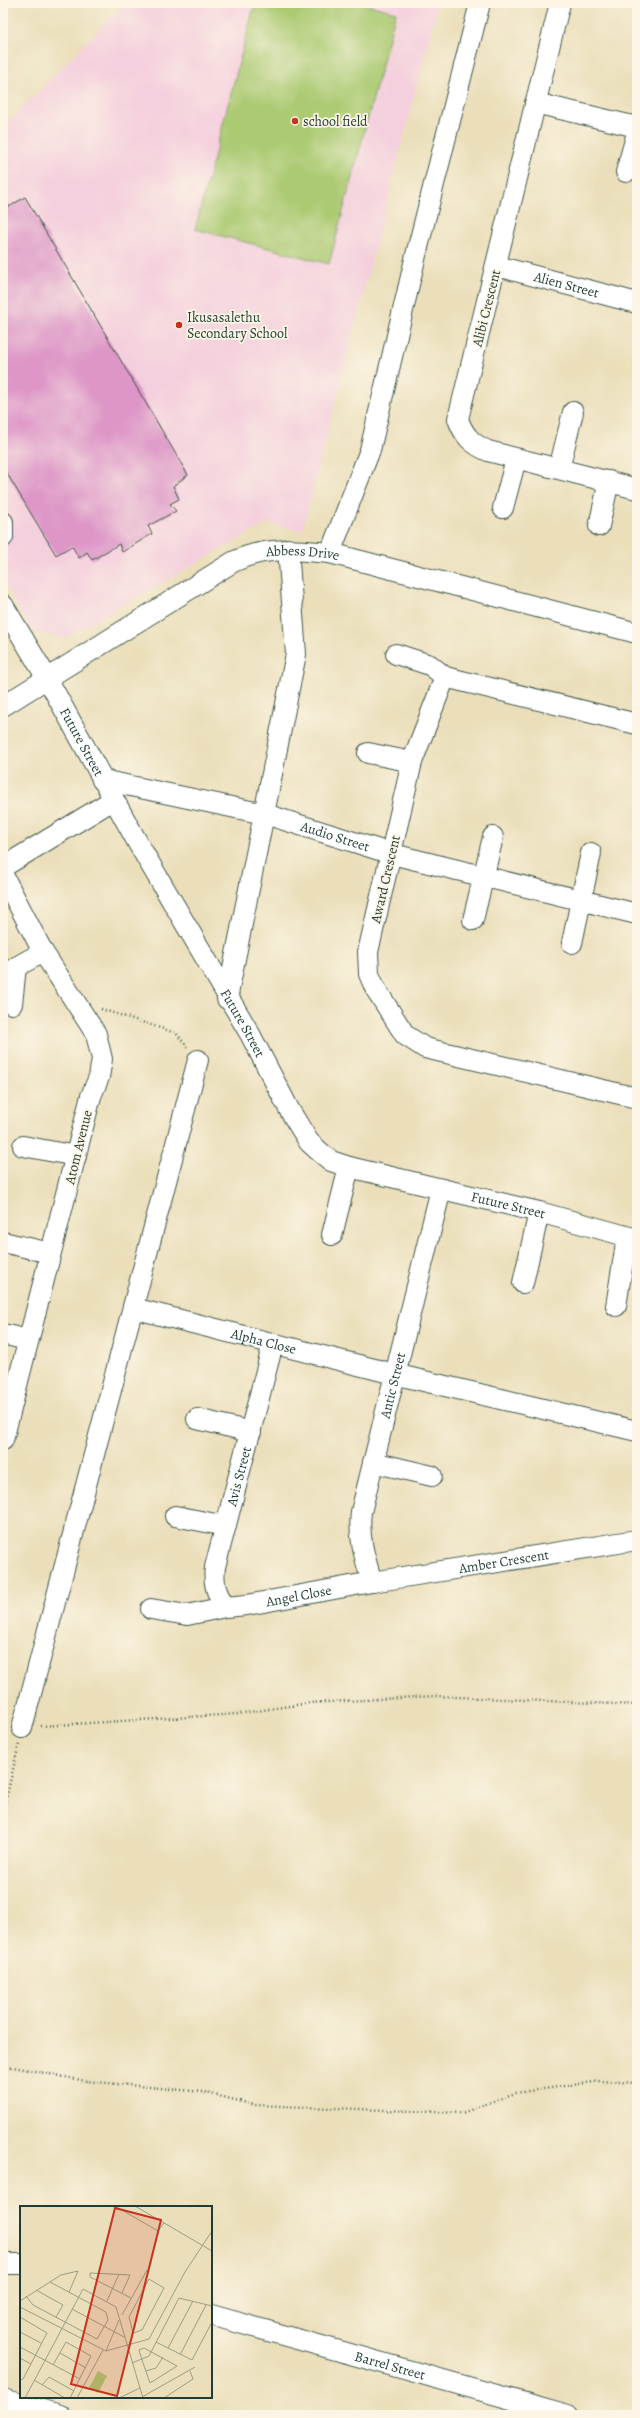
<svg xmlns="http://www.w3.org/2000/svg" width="640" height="2418" font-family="Alegreya,serif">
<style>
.built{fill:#f4cfdd}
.green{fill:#abca72;stroke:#658453}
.building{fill:#dd96c7}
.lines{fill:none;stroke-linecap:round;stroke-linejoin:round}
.minor-casing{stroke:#3e5548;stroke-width:22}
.path{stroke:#3e5548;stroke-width:2.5;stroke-dasharray:1 3;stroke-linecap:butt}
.minor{stroke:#fff;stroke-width:20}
.poi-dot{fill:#c8321e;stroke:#fcf5e5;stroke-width:1.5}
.labels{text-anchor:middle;stroke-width:3.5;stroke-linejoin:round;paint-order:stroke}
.poi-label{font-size:14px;fill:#1f3d34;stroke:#fcf5e5;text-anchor:start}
.street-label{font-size:14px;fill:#1f3d34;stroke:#fcf5e5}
.inset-road{fill:none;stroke:#999e85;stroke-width:1}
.view{fill:#c8321e;fill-opacity:0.15;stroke:#c8321e;stroke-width:2}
.inset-edge{fill:none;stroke:#1f3d34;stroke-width:2}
</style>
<rect width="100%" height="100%" fill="#fcf5e5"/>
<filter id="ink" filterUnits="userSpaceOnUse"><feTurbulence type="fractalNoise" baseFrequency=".025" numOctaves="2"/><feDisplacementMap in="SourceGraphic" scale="8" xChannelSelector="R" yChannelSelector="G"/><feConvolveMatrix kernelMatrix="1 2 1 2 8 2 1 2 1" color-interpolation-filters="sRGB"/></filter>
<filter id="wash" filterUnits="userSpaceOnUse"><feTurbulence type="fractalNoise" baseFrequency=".012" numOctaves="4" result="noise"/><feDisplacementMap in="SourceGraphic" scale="16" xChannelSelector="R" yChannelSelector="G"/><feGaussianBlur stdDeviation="0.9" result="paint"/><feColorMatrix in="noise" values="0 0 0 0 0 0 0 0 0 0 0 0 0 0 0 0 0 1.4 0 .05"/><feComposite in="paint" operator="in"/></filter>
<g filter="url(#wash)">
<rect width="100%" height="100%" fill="#ebdfbb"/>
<!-- built -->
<polygon class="built" points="125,3 438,3 302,531 267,523 64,638 31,631 3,581 3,128"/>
<!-- green -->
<polygon class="green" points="255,3 360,3 396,12 329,264 195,229"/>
<g id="blocks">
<!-- building -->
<polygon class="building" points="3,195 9,207 25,197 188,475 173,486 179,499 170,504 176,511 148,526 152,534 122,552 119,544 92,560 87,552 79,558 72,546 56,555 3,467"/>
</g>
</g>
<g filter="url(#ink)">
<use href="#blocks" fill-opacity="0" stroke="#3e5548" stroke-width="1"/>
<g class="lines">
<!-- minor casing -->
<g class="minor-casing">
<g id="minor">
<path d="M560 3 458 419C464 436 472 444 488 451L637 489"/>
<polyline points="535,103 637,127"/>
<polyline points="626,172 637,133"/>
<path id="s1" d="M497 266 637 303"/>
<polyline points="559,469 573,412"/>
<polyline points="503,508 516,459"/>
<polyline points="3,522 3,537"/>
<polyline points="599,526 609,481"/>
<polyline points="330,553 370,450 416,255 480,3"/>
<path id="s2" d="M3 605 48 680 139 845 250 1034 290 1111 309 1142 320 1152 331 1161 349 1167 539 1212 637 1239"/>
<polyline points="396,654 430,665 445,677"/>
<path id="s3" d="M3 706 233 562C265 546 296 550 330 553L637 633"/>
<polyline points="637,724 445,677 412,762 368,952 369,974 375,988 405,1035 425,1048 637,1098"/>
<polyline points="368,753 412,762"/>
<path id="s4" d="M102 780 265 814 392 854 637 914"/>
<polyline points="3,867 113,800"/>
<polyline points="3,875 43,952 96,1034 102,1059 99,1077 91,1096 3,1440"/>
<polyline points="473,920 493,837"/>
<polyline points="572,943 591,853"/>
<polyline points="227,999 296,654 288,549"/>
<polyline points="12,1004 16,967 43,952"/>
<polyline points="23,1146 76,1156"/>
<polyline points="332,1235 349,1167"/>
<polyline points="3,1242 50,1253"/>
<polyline points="523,1283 539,1212"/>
<polyline points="616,1306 627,1237"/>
<path id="s5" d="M133 1308 394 1374 637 1431"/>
<polyline points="3,1334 27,1340"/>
<polyline points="197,1419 251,1432"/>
<polyline points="373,1462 432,1476"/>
<polyline points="175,1516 226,1526"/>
<path id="s6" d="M372 1582C365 1559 358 1537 361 1512L441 1189"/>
<path id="s7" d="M225 1607C216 1592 213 1584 215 1567L273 1344"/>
<path id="s8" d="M151 1609 187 1615 225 1607 247 1605 372 1582 637 1540"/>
<polyline points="22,1728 198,1060"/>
<polyline points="3,2264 21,2264"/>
<path id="s9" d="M211 2315 568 2415"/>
<polyline points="3,2399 60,2415"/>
</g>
</g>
<!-- path -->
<g class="path">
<polyline points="101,1009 176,1033 187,1047"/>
<polyline points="41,1726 237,1714 309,1703 435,1696 637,1705"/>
<polyline points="3,1812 19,1744"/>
<polyline points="3,2065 86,2081 203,2092 255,2105 462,2113 515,2093 600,2081 637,2083"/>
</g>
<!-- minor -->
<use href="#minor" class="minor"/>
</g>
</g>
<!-- markers -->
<g class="poi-dot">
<circle cx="295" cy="121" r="4"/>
<circle cx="179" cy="325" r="4"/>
</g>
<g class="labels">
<!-- poi labels -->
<g class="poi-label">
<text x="303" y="126">school field</text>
<text x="187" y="322">Ikusasalethu<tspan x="187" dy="16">Secondary School</tspan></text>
</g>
<!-- street labels -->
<g class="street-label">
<text dy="5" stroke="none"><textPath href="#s1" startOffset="72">Alien Street</textPath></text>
<text transform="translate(486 308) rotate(-76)" y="5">Alibi Crescent</text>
<text dy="5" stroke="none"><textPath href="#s3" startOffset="343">Abbess Drive</textPath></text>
<text dy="5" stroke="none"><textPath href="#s2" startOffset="158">Future Street</textPath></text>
<text dy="5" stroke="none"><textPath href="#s4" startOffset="240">Audio Street</textPath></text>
<text transform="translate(385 879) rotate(-77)" y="5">Award Crescent</text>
<text dy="5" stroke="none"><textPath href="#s2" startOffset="482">Future Street</textPath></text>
<text transform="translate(78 1147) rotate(-76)" y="5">Atom Avenue</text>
<text dy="5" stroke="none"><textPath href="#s2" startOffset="830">Future Street</textPath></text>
<text dy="5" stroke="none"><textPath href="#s5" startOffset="135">Alpha Close</textPath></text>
<text dy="5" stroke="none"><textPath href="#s6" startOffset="202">Antic Street</textPath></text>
<text dy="5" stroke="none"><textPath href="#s7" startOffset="136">Avis Street</textPath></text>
<text dy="5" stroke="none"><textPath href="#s8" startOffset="358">Amber Crescent</textPath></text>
<text dy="5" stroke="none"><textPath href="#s8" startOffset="150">Angel Close</textPath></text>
<text dy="5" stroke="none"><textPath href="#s9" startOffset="186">Barrel Street</textPath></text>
</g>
</g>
<!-- overview -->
<g transform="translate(20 2206)">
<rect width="192" height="192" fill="#ebdfbb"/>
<path d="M78 165 87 170 78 187 69 182Z" fill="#abca72"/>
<path class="inset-road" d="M95 0 138 25 144 17M115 0 192 45M129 73 144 82 122 124 113 127 109 111ZM16 84 43 99 36 111M102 87 110 69 70 67V71L111 92M6 90 13 99 77 133 88 114 86 106 30 76M0 95 41 69 58 65 49 86M87 95 99 68M0 101 86 145 129 133 165 66 192 25M52 103 104 131M102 109 127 64M0 111 27 127 3 173 0 174M0 126 21 137M136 136 172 154 192 116M0 141 60 173M148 142 173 95M86 145 99 114M40 147 66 162M160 149 186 99M0 152 11 158M122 154 119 144 124 142 157 160 130 177 122 154M112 157 129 150 159 92 192 100M33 159 46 136 71 150 50 192M126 165 136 162 143 151M14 174 45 192M22 179 29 171 54 185M122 191 175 161M5 192 63 83 96 101 123 192M57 192 83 144M99 192 120 182M144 192 173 173 170 165"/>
<path class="view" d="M95 2 141 14 97 190 51 178Z"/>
<rect width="192" height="192" class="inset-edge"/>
</g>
<!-- margin -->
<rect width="640" height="2418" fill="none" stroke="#fcf5e5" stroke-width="16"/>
</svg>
